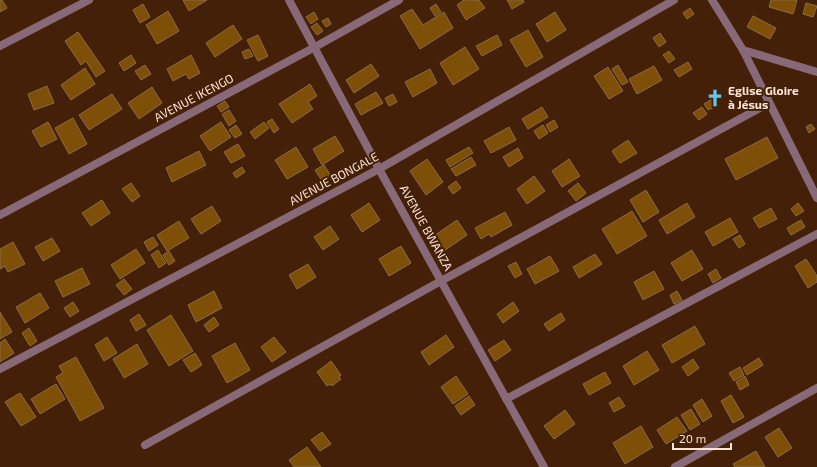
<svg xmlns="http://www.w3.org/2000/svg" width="817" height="467" font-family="'Exo 2',sans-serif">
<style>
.building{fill:#7d4f07;stroke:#8b6b46}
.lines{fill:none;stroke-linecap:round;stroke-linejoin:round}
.street{stroke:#886977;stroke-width:8}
.labels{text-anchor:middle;stroke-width:4;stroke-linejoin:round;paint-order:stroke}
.poi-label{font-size:12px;font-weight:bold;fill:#fde4d7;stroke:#452008;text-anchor:start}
.street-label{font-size:12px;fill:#fde4d7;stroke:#452008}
</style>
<rect width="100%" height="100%" fill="#452008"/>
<!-- building -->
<g class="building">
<polygon points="0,0 2,0 7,8 0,12"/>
<polygon points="183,0 207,0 189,11"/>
<polygon points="464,0 479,0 485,8 466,20 457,5"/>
<polygon points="507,0 523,0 524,2 512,9"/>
<polygon points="771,0 797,0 793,14 769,7"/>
<polygon points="806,3 817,6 813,17 803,14"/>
<polygon points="143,4 150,17 140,23 133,10"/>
<polygon points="436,4 441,12 435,16 430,8"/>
<polygon points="690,8 694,14 687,19 683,13"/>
<polygon points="412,9 423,25 444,12 453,28 420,49 400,16"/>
<polygon points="168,11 179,31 157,44 146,25"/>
<polygon points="314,12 318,19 311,24 306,17"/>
<polygon points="555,12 566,30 547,42 536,24"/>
<polygon points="753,16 776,28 770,39 747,27"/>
<polygon points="328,18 331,24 326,27 322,21"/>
<polygon points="317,23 323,31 317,35 311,27"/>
<polygon points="233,25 242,39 215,57 206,43"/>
<polygon points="528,30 543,57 526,67 510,40"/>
<polygon points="78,32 105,71 96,77 86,61 81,65 65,41"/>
<polygon points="660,33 666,42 659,47 653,38"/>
<polygon points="258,35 268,56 258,61 247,40"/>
<polygon points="497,35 502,45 482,56 476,46"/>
<polygon points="465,47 479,69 453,85 440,63"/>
<polygon points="249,49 253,56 245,59 242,52"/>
<polygon points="669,51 675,59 669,63 663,55"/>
<polygon points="131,55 136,63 124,71 119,63"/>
<polygon points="191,55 200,73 189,79 186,74 173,81 167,69"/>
<polygon points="688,62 692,69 679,77 674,70"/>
<polygon points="371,64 379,76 354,93 346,80"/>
<polygon points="145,65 151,74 141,80 135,71"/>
<polygon points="618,65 628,82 622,85 612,69"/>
<polygon points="654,66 662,80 637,94 629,79"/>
<polygon points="608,67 623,91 609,99 594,76"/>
<polygon points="85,68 95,84 71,100 61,85"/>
<polygon points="430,69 437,83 413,97 405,82"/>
<polygon points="310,84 317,96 308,102 313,109 292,123 279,104"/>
<polygon points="47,86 54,103 34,110 28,94"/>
<polygon points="152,87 162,103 139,119 128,103"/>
<polygon points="376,92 383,103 361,115 355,104"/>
<polygon points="112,94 122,109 89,130 79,115"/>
<polygon points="393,94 397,102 389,106 385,98"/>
<polygon points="712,99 716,106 708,110 704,104"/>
<polygon points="225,101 229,107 221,112 217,106"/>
<polygon points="542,107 548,117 528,129 522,119"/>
<polygon points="702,107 707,114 699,120 693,113"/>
<polygon points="229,110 236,121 229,126 222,114"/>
<polygon points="73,118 87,144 69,154 55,128"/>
<polygon points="272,119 279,129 274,133 267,122"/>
<polygon points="554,120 558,127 550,132 546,125"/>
<polygon points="48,122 57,139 41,147 32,131"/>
<polygon points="221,122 231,137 210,151 200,136"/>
<polygon points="264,122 269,128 255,139 250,132"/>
<polygon points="811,124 815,129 809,133 806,127"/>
<polygon points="236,125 242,134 235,138 229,130"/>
<polygon points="543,125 548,133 539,139 534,131"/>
<polygon points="509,127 516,140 491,153 484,141"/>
<polygon points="335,136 344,151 322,165 313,149"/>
<polygon points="767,137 778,158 736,180 725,159"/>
<polygon points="628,140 637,153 620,163 612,151"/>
<polygon points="238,144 245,156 231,163 224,152"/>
<polygon points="296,147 308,167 287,179 275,160"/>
<polygon points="469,147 473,153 450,167 446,160"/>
<polygon points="518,148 523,158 509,167 503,157"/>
<polygon points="199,151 206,165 172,182 166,168"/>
<polygon points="471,157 476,165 456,176 451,169"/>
<polygon points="427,159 443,182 426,195 410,171"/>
<polygon points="569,159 580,176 562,187 552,171"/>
<polygon points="324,165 331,176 322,181 315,170"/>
<polygon points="242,167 245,172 236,178 233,173"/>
<polygon points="534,176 545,191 527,204 517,189"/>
<polygon points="456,181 461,188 453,194 448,187"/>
<polygon points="131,183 140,196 132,202 122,189"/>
<polygon points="578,183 586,193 576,201 568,191"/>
<polygon points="646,190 659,212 643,222 630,200"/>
<polygon points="102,200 110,213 91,226 82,213"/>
<polygon points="369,203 380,220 362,232 351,215"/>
<polygon points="687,203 695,217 667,234 659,220"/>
<polygon points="798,203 804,211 796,216 791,209"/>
<polygon points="212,206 221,221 201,234 191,219"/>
<polygon points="771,208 777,219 759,228 753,218"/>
<polygon points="632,211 647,236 617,254 602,229"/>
<polygon points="505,212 512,225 491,237 489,234 481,239 475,228"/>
<polygon points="730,218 738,232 713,246 705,232"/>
<polygon points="457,220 467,235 441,253 431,238"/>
<polygon points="801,220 805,227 791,235 787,228"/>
<polygon points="179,221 189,238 167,251 157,235"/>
<polygon points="330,226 339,239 323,250 314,237"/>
<polygon points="740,235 745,244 739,248 733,239"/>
<polygon points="153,237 158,245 149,251 144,242"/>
<polygon points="52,238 60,251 43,261 35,247"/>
<polygon points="13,242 25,264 8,272 5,266 0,269 0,249"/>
<polygon points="401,246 411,263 389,276 379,259"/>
<polygon points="136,249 145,263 120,279 111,265"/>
<polygon points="158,250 166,263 159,268 151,255"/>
<polygon points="692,250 703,269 682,281 671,263"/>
<polygon points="169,251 175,261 169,265 163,255"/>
<polygon points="595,254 602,264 579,278 573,267"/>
<polygon points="550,256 559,271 535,284 527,269"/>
<polygon points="806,259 817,276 817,282 808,288 795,266"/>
<polygon points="516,262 522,274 515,278 508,266"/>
<polygon points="308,264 316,277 297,289 289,275"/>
<polygon points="82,268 90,284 63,297 55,281"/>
<polygon points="716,269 721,278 713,283 708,274"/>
<polygon points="654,271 664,289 643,300 634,282"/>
<polygon points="124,279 132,289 124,295 116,285"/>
<polygon points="214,291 222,308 196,322 188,305"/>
<polygon points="677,291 682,300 674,304 670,295"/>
<polygon points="40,293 49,308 25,323 16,307"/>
<polygon points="73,302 79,311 70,317 64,308"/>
<polygon points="513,302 519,311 503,323 497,314"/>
<polygon points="0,312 12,332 0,339"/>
<polygon points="561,313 565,320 549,331 544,324"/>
<polygon points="139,314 146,325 136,331 130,320"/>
<polygon points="171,315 193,351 169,366 147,330"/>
<polygon points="214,317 219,325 209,332 204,325"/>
<polygon points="695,326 705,344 672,363 662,345"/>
<polygon points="29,328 37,341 30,346 22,333"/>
<polygon points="446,335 454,347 429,365 421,352"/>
<polygon points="107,337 117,353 104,361 95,345"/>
<polygon points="274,337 286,352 272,362 261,347"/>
<polygon points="5,339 14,353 0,362 0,343"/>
<polygon points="504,340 511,350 495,361 488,350"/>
<polygon points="235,343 250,370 227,383 212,356"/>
<polygon points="137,344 148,364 124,378 113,359"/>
<polygon points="647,351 659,370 634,385 623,366"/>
<polygon points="195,353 202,365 191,372 183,360"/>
<polygon points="76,357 104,408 80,421 56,377 63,373 59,366"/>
<polygon points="759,358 763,365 747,375 743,368"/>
<polygon points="693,359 699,368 688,376 682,367"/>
<polygon points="331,361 341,375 339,377 341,379 332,386 330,384 327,386 317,372"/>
<polygon points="740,367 744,375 734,381 729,373"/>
<polygon points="605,372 611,383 589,395 583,384"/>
<polygon points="456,376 468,394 453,404 441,387"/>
<polygon points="745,376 749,385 740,390 736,382"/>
<polygon points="56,384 65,399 40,414 31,399"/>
<polygon points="20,393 36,417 21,426 5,402"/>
<polygon points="731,395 744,417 733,423 721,401"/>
<polygon points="469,396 475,405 461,415 455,406"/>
<polygon points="619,397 625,406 614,412 609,403"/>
<polygon points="702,399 712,416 703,422 693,405"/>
<polygon points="691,409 700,424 690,430 681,415"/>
<polygon points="565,410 575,424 554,439 544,426"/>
<polygon points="677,417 687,431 666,444 657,430"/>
<polygon points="641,426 653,447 625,464 613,443"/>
<polygon points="779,428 792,448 778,457 765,437"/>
<polygon points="322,432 331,444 320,451 311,440"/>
<polygon points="307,447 321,467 294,467 289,460"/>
<polygon points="756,451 765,467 735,467 733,464"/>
</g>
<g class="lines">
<!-- street -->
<g class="street">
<polyline points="289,0 379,169 544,467"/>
<polyline points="712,0 743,50 817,198"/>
<polyline points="0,46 89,0"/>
<polyline points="743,50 817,72"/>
<polyline points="0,215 315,47 399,0"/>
<polyline points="0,369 379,169 674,0"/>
<polyline points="506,399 817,234"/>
<polyline points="145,445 441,281 769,103"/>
<polyline points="675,467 817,388"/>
</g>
</g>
<!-- icons -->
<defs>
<g id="church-bare" transform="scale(1.38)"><path d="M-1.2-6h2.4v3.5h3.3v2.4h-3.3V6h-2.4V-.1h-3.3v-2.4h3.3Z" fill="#66c4ef" stroke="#452008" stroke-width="2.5" paint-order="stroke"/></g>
</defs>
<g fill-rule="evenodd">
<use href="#church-bare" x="715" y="98"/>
</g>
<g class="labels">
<!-- poi labels -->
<g class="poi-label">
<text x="728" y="95">Eglise Gloire<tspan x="728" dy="14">à Jésus</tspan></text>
</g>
<!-- street labels -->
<g class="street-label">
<text transform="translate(194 98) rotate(-28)" y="4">AVENUE IKENGO</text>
<text transform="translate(334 179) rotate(-28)" y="4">AVENUE BONGALE</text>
<text transform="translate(426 228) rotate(61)" y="4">AVENUE BWANZA</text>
</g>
</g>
<!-- scale -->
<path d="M673 443v6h58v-6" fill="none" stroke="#fde4d7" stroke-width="2"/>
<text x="679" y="443" font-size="12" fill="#fde4d7" stroke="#452008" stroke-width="3" paint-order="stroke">20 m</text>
</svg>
